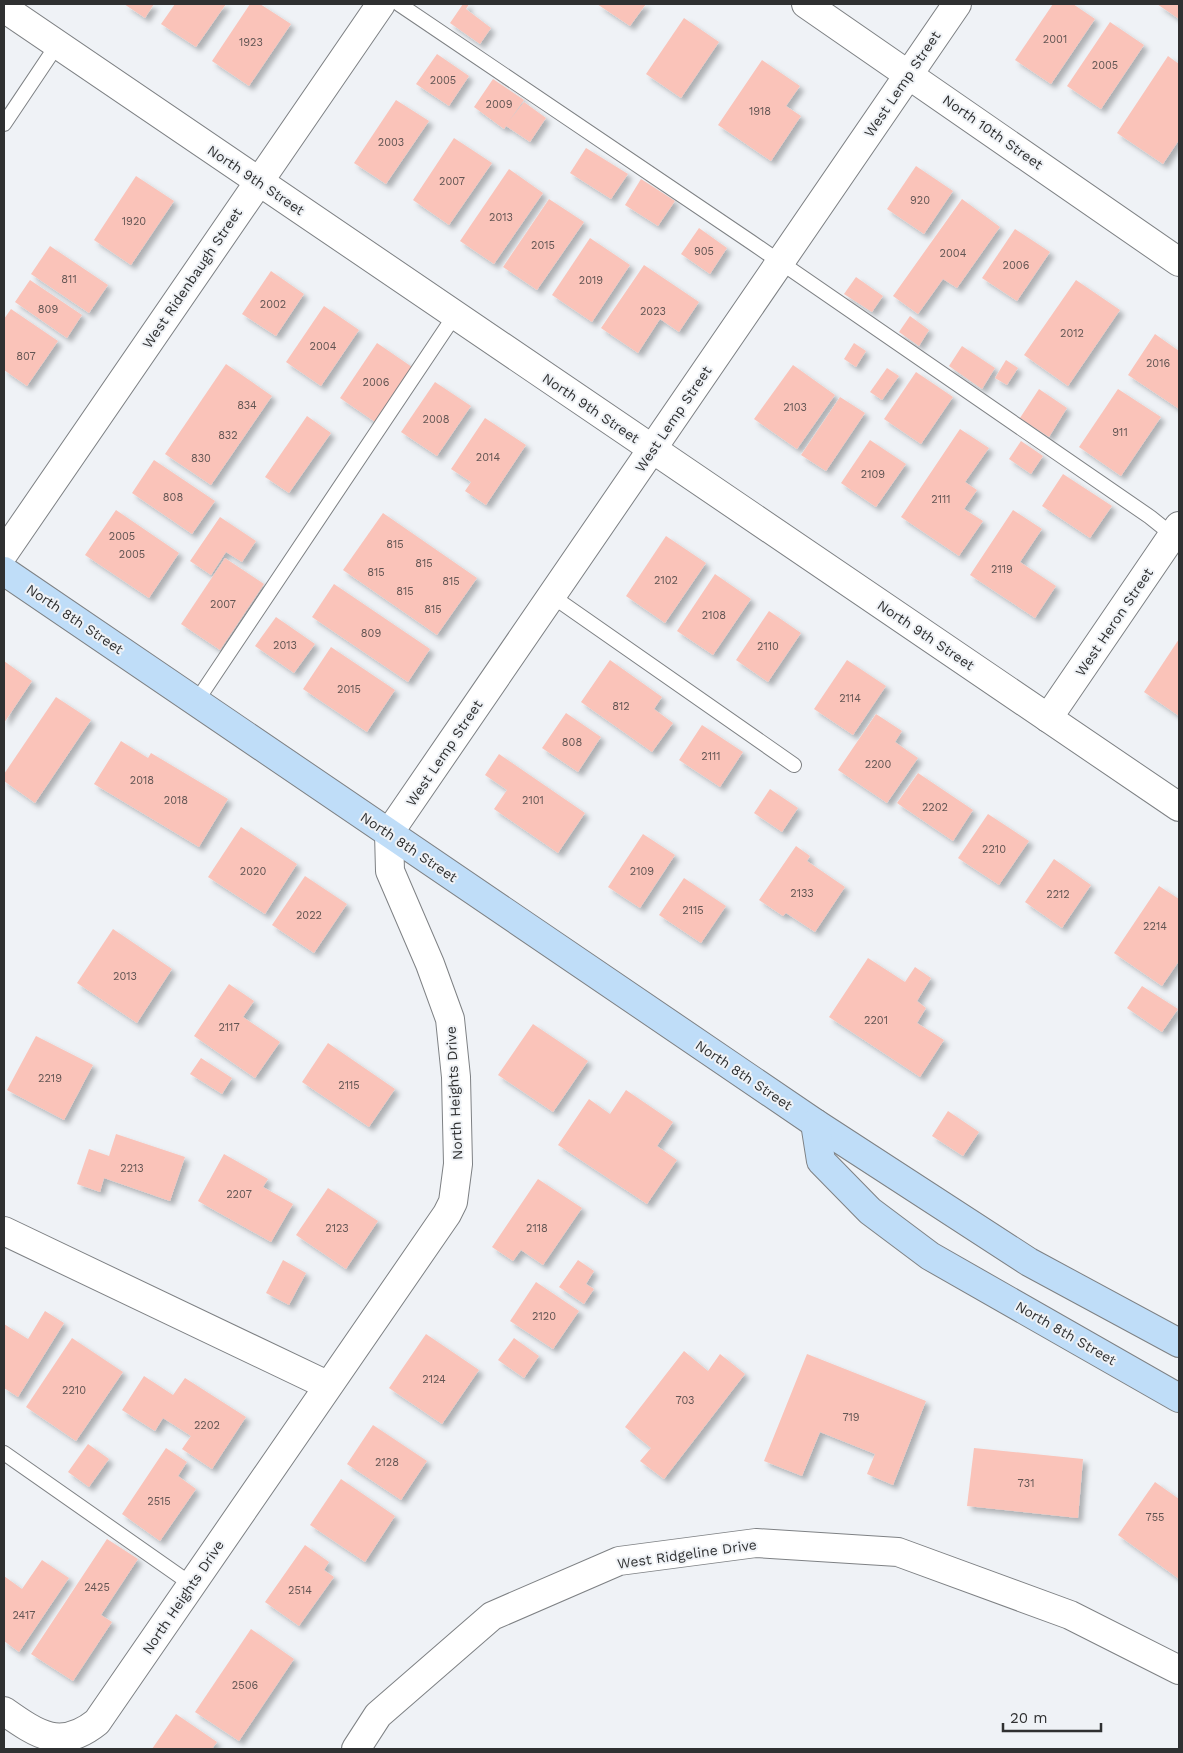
<svg xmlns="http://www.w3.org/2000/svg" width="1183" height="1753" font-family="'Work Sans',sans-serif">
<style>
.building{fill:#fac3b9;filter:url(#shadow)}
.lines{fill:none;stroke-linecap:round;stroke-linejoin:round}
.lane-casing{stroke:#7e8184;stroke-width:16}
.street-casing{stroke:#7e8184;stroke-width:30}
.secondary-casing{stroke:#7e8184;stroke-width:30}
.lane{stroke:#fff;stroke-width:14}
.street{stroke:#fff;stroke-width:28}
.secondary{stroke:#bfddf8;stroke-width:28}
.labels{text-anchor:middle;stroke-width:4;stroke-linejoin:round;paint-order:stroke}
.number-label{font-size:11px;fill:#625553}
.street-label{font-size:14px;fill:#2f3031;stroke:#eff2f6}
</style>
<defs>
<filter id="shadow"><feDropShadow dx="4.5" dy="4.5" stdDeviation="2.5" flood-color="#0004"/></filter>
</defs>
<rect width="100%" height="100%" fill="#eff2f6"/>
<!-- building -->
<g class="building">
<polygon points="124,4 154,4 145,18"/>
<polygon points="175,4 226,4 196,47 161,24"/>
<polygon points="250,4 260,4 291,24 249,86 212,61"/>
<polygon points="463,4 469,4 466,9 491,28 480,44 450,23"/>
<polygon points="597,4 646,4 630,26"/>
<polygon points="1053,4 1073,4 1095,19 1051,84 1015,60"/>
<polygon points="1157,4 1179,4 1179,19"/>
<polygon points="684,18 719,42 681,98 646,74"/>
<polygon points="1110,22 1144,45 1101,109 1067,86"/>
<polygon points="437,54 469,76 449,106 416,84"/>
<polygon points="1168,56 1179,64 1179,140 1163,164 1117,133"/>
<polygon points="762,60 800,86 786,106 801,116 771,161 718,125"/>
<polygon points="493,79 524,100 509,121 524,102 546,118 530,142 506,126 504,129 474,107"/>
<polygon points="396,100 429,121 386,184 354,163"/>
<polygon points="454,138 492,163 449,225 413,200"/>
<polygon points="586,148 628,174 611,199 570,173"/>
<polygon points="916,166 953,191 924,234 887,209"/>
<polygon points="509,169 543,193 494,264 460,241"/>
<polygon points="136,176 174,201 131,265 94,240"/>
<polygon points="641,179 675,201 658,226 625,205"/>
<polygon points="549,199 584,222 537,290 503,267"/>
<polygon points="962,199 1000,227 957,288 943,279 918,314 893,296"/>
<polygon points="699,228 727,248 710,274 681,254"/>
<polygon points="1015,229 1050,252 1017,301 982,278"/>
<polygon points="590,238 630,265 592,322 552,295"/>
<polygon points="50,246 108,285 89,313 31,274"/>
<polygon points="644,265 699,302 679,332 660,319 638,353 601,328"/>
<polygon points="271,271 304,294 276,336 242,314"/>
<polygon points="856,277 883,296 872,312 844,294"/>
<polygon points="30,280 82,315 67,338 15,302"/>
<polygon points="1076,280 1120,310 1068,386 1024,355"/>
<polygon points="324,306 359,330 321,386 286,362"/>
<polygon points="11,309 58,341 27,386 4,370 4,319"/>
<polygon points="910,316 929,330 919,346 899,332"/>
<polygon points="1155,334 1179,351 1179,409 1128,375"/>
<polygon points="377,343 412,367 375,422 340,398"/>
<polygon points="854,343 866,351 856,367 844,359"/>
<polygon points="962,346 995,368 982,389 949,366"/>
<polygon points="1006,360 1018,368 1007,385 995,378"/>
<polygon points="226,364 272,396 211,485 165,454"/>
<polygon points="793,365 835,395 797,449 754,419"/>
<polygon points="887,368 899,376 882,400 870,392"/>
<polygon points="916,372 953,397 921,444 884,419"/>
<polygon points="435,382 471,406 437,456 401,432"/>
<polygon points="1039,389 1067,408 1049,437 1020,418"/>
<polygon points="1118,389 1161,417 1121,476 1079,447"/>
<polygon points="840,397 865,413 826,471 801,455"/>
<polygon points="307,416 331,433 289,493 265,477"/>
<polygon points="485,418 526,445 486,505 465,491 471,482 451,469"/>
<polygon points="960,429 989,448 965,482 977,490 964,509 983,521 959,556 901,517"/>
<polygon points="870,440 906,464 876,507 841,483"/>
<polygon points="1021,441 1043,456 1031,474 1009,459"/>
<polygon points="154,460 215,501 192,534 132,493"/>
<polygon points="1063,474 1112,506 1090,538 1042,506"/>
<polygon points="116,510 179,553 149,598 85,555"/>
<polygon points="1013,510 1042,529 1020,562 1056,586 1035,618 970,575"/>
<polygon points="383,513 477,578 437,635 343,570"/>
<polygon points="220,517 256,541 242,562 226,552 211,575 190,561"/>
<polygon points="666,536 706,563 665,623 626,596"/>
<polygon points="225,558 264,584 220,650 181,624"/>
<polygon points="715,574 751,599 713,655 677,631"/>
<polygon points="334,584 430,649 408,682 312,617"/>
<polygon points="769,611 801,633 768,682 736,660"/>
<polygon points="276,617 315,644 294,673 255,646"/>
<polygon points="1179,639 1179,716 1144,692"/>
<polygon points="331,647 395,690 367,732 303,689"/>
<polygon points="610,660 662,697 654,709 673,723 652,752 581,702"/>
<polygon points="847,660 886,686 853,735 814,709"/>
<polygon points="4,661 32,681 4,723"/>
<polygon points="56,697 91,720 35,803 4,781 4,774"/>
<polygon points="566,713 601,737 578,772 542,748"/>
<polygon points="876,714 902,731 895,742 918,758 887,803 838,770"/>
<polygon points="702,725 743,752 720,787 679,760"/>
<polygon points="121,741 148,758 151,753 228,799 199,847 94,784"/>
<polygon points="499,754 585,813 558,853 494,809 507,790 485,775"/>
<polygon points="918,773 973,810 953,841 897,803"/>
<polygon points="770,789 798,808 782,832 754,813"/>
<polygon points="988,814 1029,841 999,885 958,858"/>
<polygon points="241,827 297,864 265,914 208,877"/>
<polygon points="643,834 675,855 640,908 608,887"/>
<polygon points="796,846 810,856 807,861 845,887 815,932 786,913 783,916 759,900"/>
<polygon points="1054,859 1091,885 1062,928 1025,902"/>
<polygon points="305,876 347,904 314,953 272,925"/>
<polygon points="684,878 726,906 701,943 659,915"/>
<polygon points="1159,886 1179,899 1179,961 1162,986 1114,953"/>
<polygon points="113,929 172,969 137,1023 77,983"/>
<polygon points="868,958 905,982 915,967 931,978 917,1001 926,1008 917,1023 944,1040 920,1077 829,1017"/>
<polygon points="229,984 254,1001 243,1017 280,1042 255,1078 194,1036"/>
<polygon points="1142,986 1178,1009 1162,1032 1127,1008"/>
<polygon points="533,1024 588,1061 553,1112 498,1075"/>
<polygon points="36,1036 93,1065 64,1120 7,1090"/>
<polygon points="328,1043 395,1089 369,1127 302,1082"/>
<polygon points="201,1058 232,1078 222,1094 190,1074"/>
<polygon points="626,1090 673,1122 657,1146 677,1160 647,1204 558,1145 589,1099 610,1114"/>
<polygon points="948,1111 979,1132 963,1156 932,1136"/>
<polygon points="116,1134 185,1157 170,1201 104,1178 100,1192 77,1184 89,1149 109,1156"/>
<polygon points="224,1154 268,1179 263,1187 293,1204 271,1242 198,1201"/>
<polygon points="538,1179 582,1208 543,1265 521,1250 513,1261 492,1247"/>
<polygon points="328,1188 378,1221 346,1269 296,1235"/>
<polygon points="283,1260 306,1273 289,1305 266,1293"/>
<polygon points="578,1260 594,1271 586,1284 594,1289 584,1304 559,1287"/>
<polygon points="536,1282 579,1311 553,1349 510,1321"/>
<polygon points="45,1311 64,1323 18,1397 4,1388 4,1324 28,1339"/>
<polygon points="426,1334 479,1370 442,1424 389,1388"/>
<polygon points="72,1338 123,1372 76,1441 26,1407"/>
<polygon points="514,1338 539,1356 524,1378 498,1360"/>
<polygon points="684,1351 708,1371 720,1354 745,1374 664,1479 640,1461 651,1448 625,1427"/>
<polygon points="807,1354 926,1401 893,1485 867,1474 875,1454 820,1432 802,1476 764,1461"/>
<polygon points="144,1376 173,1395 185,1378 246,1417 212,1469 182,1449 191,1436 163,1418 155,1431 122,1410"/>
<polygon points="373,1425 427,1461 401,1500 347,1464"/>
<polygon points="88,1444 109,1459 89,1487 68,1472"/>
<polygon points="166,1448 187,1462 178,1476 196,1489 160,1541 122,1514"/>
<polygon points="974,1448 1083,1459 1078,1518 967,1506"/>
<polygon points="341,1479 395,1516 365,1562 310,1525"/>
<polygon points="1155,1482 1179,1499 1179,1579 1118,1535"/>
<polygon points="107,1539 138,1559 101,1615 112,1622 73,1681 31,1654"/>
<polygon points="305,1545 329,1562 324,1570 334,1577 299,1626 265,1602"/>
<polygon points="42,1560 69,1578 19,1652 4,1641 4,1576 22,1589"/>
<polygon points="251,1629 294,1659 239,1741 195,1712"/>
<polygon points="176,1714 217,1742 212,1749 152,1749"/>
</g>
<g class="lines">
<!-- lane casing -->
<g class="lane-casing">
<g id="lane">
<polyline points="399,4 751,242 1150,517 1175,537"/>
<polyline points="4,124 57,45"/>
<polyline points="552,596 794,765"/>
<polyline points="196,702 455,315"/>
<polyline points="4,1453 191,1584"/>
</g>
</g>
<!-- street casing -->
<g class="street-casing">
<g id="street">
<polyline points="806,4 1179,262"/>
<polyline points="4,8 1179,807"/>
<polyline points="4,553 381,4"/>
<polyline points="1048,718 1179,526"/>
<polyline points="4,1231 327,1385"/>
<path d="M4 1711C38 1735 61 1751 97 1722L447 1214 453 1202 458 1164 456 1077 450 1019 430 964 390 871 389 833 957 4"/>
<polyline points="356,1749 378,1715 492,1616 619,1561 756,1543 898,1552 1070,1615 1179,1670"/>
</g>
</g>
<!-- secondary casing -->
<g class="secondary-casing">
<g id="secondary">
<polyline points="4,571 815,1123 1029,1262 1179,1343"/>
<polyline points="815,1123 821,1161 870,1211 930,1256 1179,1398"/>
</g>
</g>
<!-- lane -->
<use href="#lane" class="lane"/>
<!-- street -->
<use href="#street" class="street"/>
<!-- secondary -->
<use href="#secondary" class="secondary"/>
</g>
<g class="labels">
<!-- number labels -->
<g class="number-label">
<text x="1055" y="43">2001</text>
<text x="251" y="46">1923</text>
<text x="1105" y="69">2005</text>
<text x="443" y="84">2005</text>
<text x="499" y="108">2009</text>
<text x="760" y="115">1918</text>
<text x="391" y="146">2003</text>
<text x="452" y="185">2007</text>
<text x="920" y="204">920</text>
<text x="501" y="221">2013</text>
<text x="134" y="225">1920</text>
<text x="543" y="249">2015</text>
<text x="704" y="255">905</text>
<text x="953" y="257">2004</text>
<text x="1016" y="269">2006</text>
<text x="69" y="283">811</text>
<text x="591" y="284">2019</text>
<text x="273" y="308">2002</text>
<text x="48" y="313">809</text>
<text x="653" y="315">2023</text>
<text x="1072" y="337">2012</text>
<text x="323" y="350">2004</text>
<text x="26" y="360">807</text>
<text x="1158" y="367">2016</text>
<text x="376" y="386">2006</text>
<text x="247" y="409">834</text>
<text x="795" y="411">2103</text>
<text x="436" y="423">2008</text>
<text x="1120" y="436">911</text>
<text x="228" y="439">832</text>
<text x="488" y="461">2014</text>
<text x="201" y="462">830</text>
<text x="873" y="478">2109</text>
<text x="173" y="501">808</text>
<text x="941" y="503">2111</text>
<text x="122" y="540">2005</text>
<text x="395" y="548">815</text>
<text x="132" y="558">2005</text>
<text x="424" y="567">815</text>
<text x="1002" y="573">2119</text>
<text x="376" y="576">815</text>
<text x="666" y="584">2102</text>
<text x="451" y="585">815</text>
<text x="405" y="595">815</text>
<text x="223" y="608">2007</text>
<text x="433" y="613">815</text>
<text x="714" y="619">2108</text>
<text x="371" y="637">809</text>
<text x="285" y="649">2013</text>
<text x="768" y="650">2110</text>
<text x="349" y="693">2015</text>
<text x="850" y="702">2114</text>
<text x="621" y="710">812</text>
<text x="572" y="746">808</text>
<text x="711" y="760">2111</text>
<text x="878" y="768">2200</text>
<text x="142" y="784">2018</text>
<text x="176" y="804">2018</text>
<text x="533" y="804">2101</text>
<text x="935" y="811">2202</text>
<text x="994" y="853">2210</text>
<text x="253" y="875">2020</text>
<text x="642" y="875">2109</text>
<text x="802" y="897">2133</text>
<text x="1058" y="898">2212</text>
<text x="693" y="914">2115</text>
<text x="309" y="919">2022</text>
<text x="1155" y="930">2214</text>
<text x="125" y="980">2013</text>
<text x="876" y="1024">2201</text>
<text x="229" y="1031">2117</text>
<text x="50" y="1082">2219</text>
<text x="349" y="1089">2115</text>
<text x="132" y="1172">2213</text>
<text x="239" y="1198">2207</text>
<text x="337" y="1232">2123</text>
<text x="537" y="1232">2118</text>
<text x="544" y="1320">2120</text>
<text x="434" y="1383">2124</text>
<text x="74" y="1394">2210</text>
<text x="685" y="1404">703</text>
<text x="851" y="1421">719</text>
<text x="207" y="1429">2202</text>
<text x="387" y="1466">2128</text>
<text x="1026" y="1487">731</text>
<text x="159" y="1505">2515</text>
<text x="1155" y="1521">755</text>
<text x="97" y="1591">2425</text>
<text x="300" y="1594">2514</text>
<text x="24" y="1619">2417</text>
<text x="245" y="1689">2506</text>
</g>
<!-- street labels -->
<g class="street-label">
<text transform="translate(902 84) rotate(-56)" y="5">West Lemp Street</text>
<text transform="translate(993 132) rotate(35)" y="5">North 10th Street</text>
<text transform="translate(256 180) rotate(34)" y="5">North 9th Street</text>
<text transform="translate(192 278) rotate(-56)" y="5">West Ridenbaugh Street</text>
<text transform="translate(591 408) rotate(34)" y="5">North 9th Street</text>
<text transform="translate(673 419) rotate(-56)" y="5">West Lemp Street</text>
<text transform="translate(75 619) rotate(34)" y="5">North 8th Street</text>
<text transform="translate(1114 622) rotate(-56)" y="5">West Heron Street</text>
<text transform="translate(926 635) rotate(34)" y="5">North 9th Street</text>
<text transform="translate(444 753) rotate(-56)" y="5">West Lemp Street</text>
<text transform="translate(409 847) rotate(34)" y="5">North 8th Street</text>
<text transform="translate(744 1075) rotate(34)" y="5">North 8th Street</text>
<text transform="translate(454 1093) rotate(-93)" y="5">North Heights Drive</text>
<text transform="translate(1066 1333) rotate(30)" y="5">North 8th Street</text>
<text transform="translate(687 1554) rotate(-8)" y="5">West Ridgeline Drive</text>
<text transform="translate(183 1597) rotate(-56)" y="5">North Heights Drive</text>
</g>
</g>
<!-- border -->
<rect width="1183" height="1753" fill="none" stroke="#2f3031" stroke-width="10"/>
<!-- scale -->
<path d="M1003 1723v8h98v-8" fill="none" stroke="#2f3031" stroke-width="2.5"/>
<text x="1010" y="1723" font-size="15" fill="#2f3031" stroke="#eff2f6" stroke-width="4" paint-order="stroke">20 m</text>
</svg>
